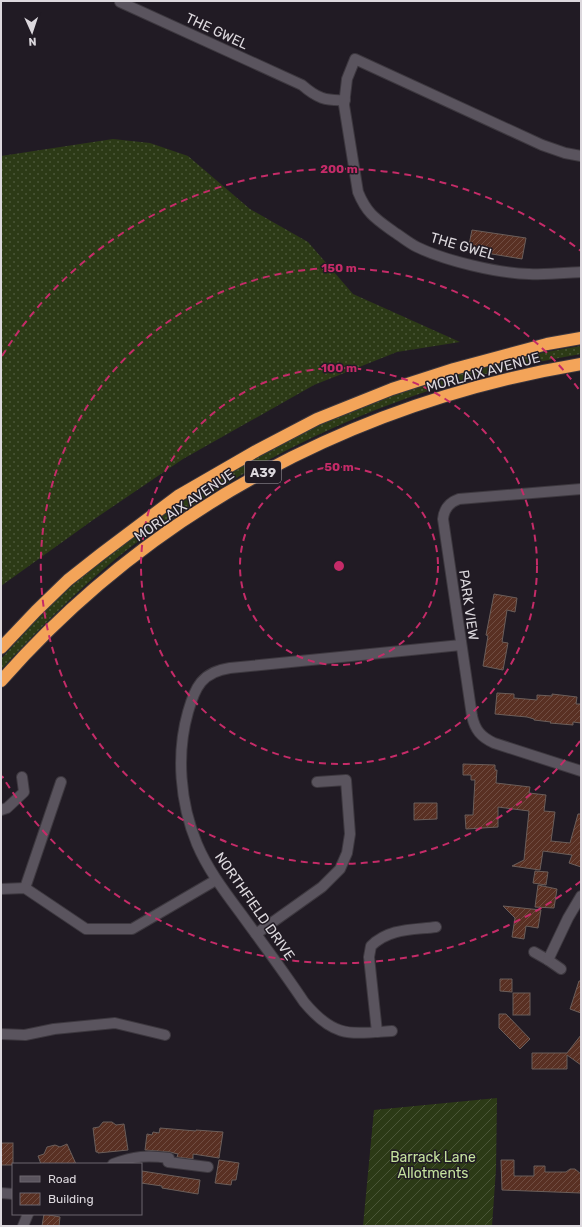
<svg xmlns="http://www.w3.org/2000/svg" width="582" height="1227" font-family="Rubik,sans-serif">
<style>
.grass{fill:url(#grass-dots)}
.garden{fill:url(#garden-furrows)}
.building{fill:url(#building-hatch);stroke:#6b5e5a}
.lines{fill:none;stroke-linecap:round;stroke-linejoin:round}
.minor-casing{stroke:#3d383f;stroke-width:12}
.highway-casing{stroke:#3d383f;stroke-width:14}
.minor{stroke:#5a545e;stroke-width:10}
.highway{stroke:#f3a459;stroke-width:12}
.ring{fill:none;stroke:#c52b68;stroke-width:2;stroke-dasharray:7 5}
.labels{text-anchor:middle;stroke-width:3;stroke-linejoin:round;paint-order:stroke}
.shield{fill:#211b24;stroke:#a49fa6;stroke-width:1}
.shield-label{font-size:13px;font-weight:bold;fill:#dcd8dd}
.street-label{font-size:14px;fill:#dcd8dd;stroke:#211b24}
.park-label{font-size:14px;fill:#c4e19e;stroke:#211b24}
.centre{fill:#c52b68;stroke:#211b24;stroke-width:2}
.ring-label{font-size:12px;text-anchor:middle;font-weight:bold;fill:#c52b68;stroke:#211b24;stroke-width:3;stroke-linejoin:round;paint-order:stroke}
</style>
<defs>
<pattern id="grass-dots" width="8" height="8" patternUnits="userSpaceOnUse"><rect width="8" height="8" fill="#2c3a16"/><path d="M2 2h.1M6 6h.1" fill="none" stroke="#4a5637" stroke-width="1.8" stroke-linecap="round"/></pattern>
<pattern id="garden-furrows" width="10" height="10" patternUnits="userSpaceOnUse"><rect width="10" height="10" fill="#2c3a16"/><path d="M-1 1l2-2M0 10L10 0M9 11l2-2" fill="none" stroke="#4a5637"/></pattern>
<pattern id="building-hatch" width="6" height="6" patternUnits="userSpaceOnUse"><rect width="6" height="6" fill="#593023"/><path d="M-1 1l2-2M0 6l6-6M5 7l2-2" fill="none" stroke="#704d42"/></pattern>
</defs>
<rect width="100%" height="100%" fill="#211b24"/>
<!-- grass -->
<g class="grass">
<polygon points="113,139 150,143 188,156 250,209 308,242 353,294 460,342 397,352 314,385 183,459 93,520 1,586 1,156"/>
<path d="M581 346V354C559 358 536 362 514 367 399 393 288 442 190 507 165 523 140 539 118 557 76 592 37 630 1 670V659C27 630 57 597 87 573 146 525 210 481 277 445 290 438 304 433 317 426 374 400 434 379 495 364 524 357 552 350 581 346Z"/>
</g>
<!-- garden -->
<polygon class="garden" points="497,1098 496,1169 492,1226 363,1226 374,1110"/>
<!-- building -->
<g class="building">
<polygon points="472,230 526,238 522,259 468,250"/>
<polygon points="494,594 517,598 515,612 507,610 502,642 508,643 503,670 483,666 488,636 486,635"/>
<polygon points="497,693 514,694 514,698 537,700 537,695 552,696 552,694 577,697 576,704 581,704 581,723 573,722 573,725 550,723 551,722 534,720 534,719 527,717 495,714"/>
<polygon points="463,764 495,765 495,770 497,770 496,783 530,787 529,793 546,795 544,811 555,812 551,841 570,843 578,814 581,814 581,867 569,863 572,855 543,851 540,870 512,866 524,860 529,811 498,807 498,827 466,829 465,815 473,815 475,780 471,780 471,775 463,775"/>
<polygon points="414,803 437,803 437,819 414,820"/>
<polygon points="535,871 548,872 546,885 533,883"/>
<polygon points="538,885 557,889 554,908 535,907"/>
<polygon points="503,906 541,910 538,928 526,926 524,939 512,937 515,918"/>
<polygon points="500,979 512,979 512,992 500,991"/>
<polygon points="579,981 581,981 581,1013 570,1009"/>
<rect x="513" y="993" width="17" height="22"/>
<polygon points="499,1014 506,1014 530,1039 520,1049 499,1028"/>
<polygon points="581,1035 581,1065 567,1055 567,1069 532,1069 532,1053 567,1053"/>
<polygon points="103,1122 112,1122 116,1125 124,1124 128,1150 98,1153 98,1152 96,1152 93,1128 99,1127"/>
<polygon points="160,1128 196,1131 196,1130 223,1132 219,1158 193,1154 193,1159 177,1157 178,1154 170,1152 145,1150 147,1134 152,1135 153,1132 159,1133"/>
<rect x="1" y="1143" width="12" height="22"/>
<polygon points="67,1144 76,1164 41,1164 38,1156 44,1154 47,1147 55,1145 60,1147"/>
<polygon points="219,1160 239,1163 236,1180 232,1180 231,1185 215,1183"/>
<polygon points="501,1160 514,1160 514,1176 534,1176 534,1166 545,1166 545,1172 566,1172 570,1169 575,1169 581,1174 581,1193 502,1190"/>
<polygon points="142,1171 200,1180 198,1194 162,1188 162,1186 141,1183"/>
<polygon points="44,1214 60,1217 59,1226 42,1226"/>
</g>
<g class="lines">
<!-- minor casing -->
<g class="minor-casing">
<g id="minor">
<path d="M120 2 302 85C317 98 325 101 345 100"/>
<path d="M581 156 565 153 542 145 355 59 347 79 344 105 358 192C367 214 376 219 394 232 402 237 409 243 417 247 446 261 497 273 529 274 546 275 564 273 581 272"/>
<path d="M581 489 459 499C450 502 444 509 443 519L472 716C475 730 481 737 494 743L581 771"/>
<polyline points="1,810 7,808 24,792 22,777"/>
<polyline points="25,888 61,782"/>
<polyline points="1,889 25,888 86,929 132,929 216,880"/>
<polyline points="256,934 322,887 340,869 347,853 350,834 346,780 317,782"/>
<polyline points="534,952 548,960 561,969"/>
<polyline points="548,960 568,918 581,896"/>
<path d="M392 1031C349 1034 334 1038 304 1002 284 972 263 944 242 915 225 892 208 870 197 844 180 803 176 754 188 712 195 687 202 672 230 668L461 645"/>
<path d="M377 1032 369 957 371 946C389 928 413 930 436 927"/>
<polyline points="1,1034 25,1035 54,1029 115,1023 165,1035"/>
<path d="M113 1164C134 1156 147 1155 169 1158L168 1162 208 1167"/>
<polyline points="1,1193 13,1194"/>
<polyline points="23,1226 28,1214"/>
</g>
</g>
<!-- highway casing -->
<g class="highway-casing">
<g id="highway">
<polyline points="1,648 36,611 68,580 101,554 178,496 256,451 317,419 392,389 454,369 547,344 581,338"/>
<path d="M1 681C152 509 356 402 581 364"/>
</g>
</g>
<!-- minor -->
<use href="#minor" class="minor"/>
<!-- highway -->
<use href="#highway" class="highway"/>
</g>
<!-- distance rings -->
<g class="ring">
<circle cx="339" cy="566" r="99"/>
<circle cx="339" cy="566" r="198"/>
<path d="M580 741A298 298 0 1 1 580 391"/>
<path d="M581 881A397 397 0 0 1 2 776M2 356A397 397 0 0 1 581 251"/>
</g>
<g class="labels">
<!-- shield labels -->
<rect class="shield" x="245" y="461" width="36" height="22" rx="3"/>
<g class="shield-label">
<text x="263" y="477">A39</text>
</g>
<!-- street labels -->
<g class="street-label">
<text transform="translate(217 31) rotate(25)" y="5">THE GWEL</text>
<text transform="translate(463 246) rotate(16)" y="5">THE GWEL</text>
<text transform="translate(483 372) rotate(-15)" y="5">MORLAIX AVENUE</text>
<text transform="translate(184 505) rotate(-34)" y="5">MORLAIX AVENUE</text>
<text transform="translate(469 605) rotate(82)" y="5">PARK VIEW</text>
<text transform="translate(255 906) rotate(55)" y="5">NORTHFIELD DRIVE</text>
</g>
<!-- park labels -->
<g class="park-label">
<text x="433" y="1162">Barrack Lane<tspan x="433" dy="16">Allotments</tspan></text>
</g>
</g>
<circle cx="339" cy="566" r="6" class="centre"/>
<g class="ring-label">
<text x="339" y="173">200 m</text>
<text x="339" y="272">150 m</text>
<text x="339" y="372">100 m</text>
<text x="339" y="471">50 m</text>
</g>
<!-- border -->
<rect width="582" height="1227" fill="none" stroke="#dcd8dd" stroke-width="4"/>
<!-- legend -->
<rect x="12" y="1163" width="130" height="52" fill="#211b24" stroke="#6c676e"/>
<rect x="20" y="1176" width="20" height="6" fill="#5a545e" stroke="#6c676e"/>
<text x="48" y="1183" font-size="12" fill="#dcd8dd">Road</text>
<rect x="20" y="1193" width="20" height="12" fill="url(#building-hatch)" stroke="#6c676e"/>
<text x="48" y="1203" font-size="12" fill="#dcd8dd">Building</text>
<!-- north arrow -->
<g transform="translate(32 32) rotate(177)" stroke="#211b24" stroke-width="3" paint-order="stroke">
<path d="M0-3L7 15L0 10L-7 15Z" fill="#dcd8dd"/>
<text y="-6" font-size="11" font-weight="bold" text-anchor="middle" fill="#dcd8dd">N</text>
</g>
</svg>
